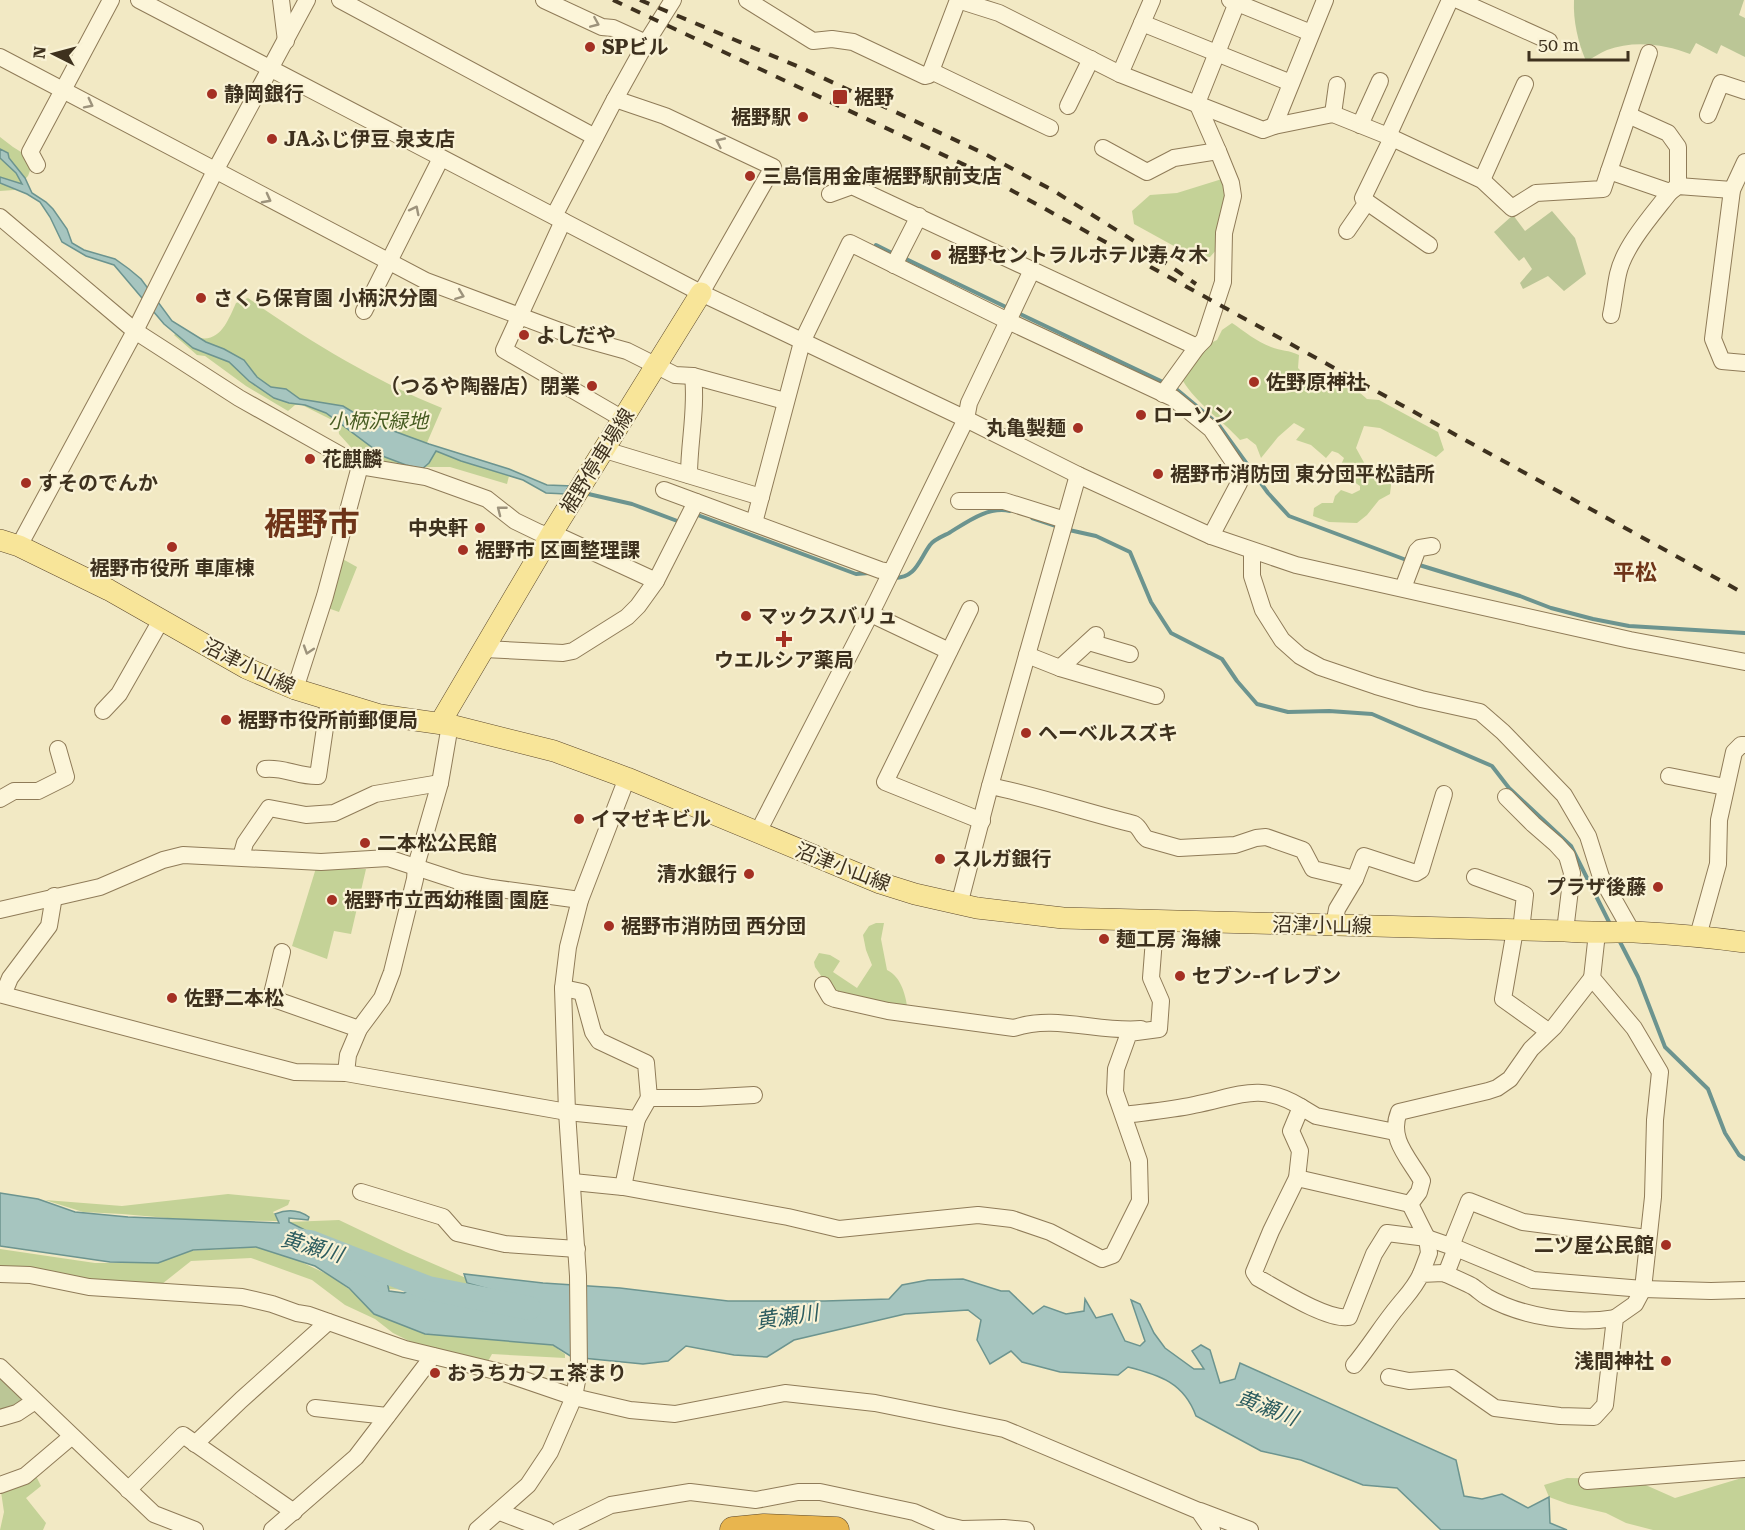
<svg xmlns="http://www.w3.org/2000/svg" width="1745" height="1530" font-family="'Roboto Serif','Noto Sans JP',serif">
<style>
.green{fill:#c4d297}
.cemetery{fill:#bbc696}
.water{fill:#a6c5bf;stroke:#6c948f;stroke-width:1.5}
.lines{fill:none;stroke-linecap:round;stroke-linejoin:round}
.stream{stroke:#6c948f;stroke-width:4}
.river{stroke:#a6c5bf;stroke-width:24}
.minor-casing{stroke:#8f7b58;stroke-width:18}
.major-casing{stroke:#5c482d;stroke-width:22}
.highway-casing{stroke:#5c482d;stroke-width:27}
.minor{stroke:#fcf5d9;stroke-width:16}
.major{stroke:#f8e599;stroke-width:21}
.highway{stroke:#e8b54e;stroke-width:26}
.rail{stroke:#3e311e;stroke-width:4;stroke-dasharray:10 10;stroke-linecap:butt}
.oneway{stroke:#9d937c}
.poi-dot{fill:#a43023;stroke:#f9f2d5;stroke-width:2}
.labels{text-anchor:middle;stroke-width:4.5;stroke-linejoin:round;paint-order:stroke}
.poi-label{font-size:20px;font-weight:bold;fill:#3e311e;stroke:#f9f2d5;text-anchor:start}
.park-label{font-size:20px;font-style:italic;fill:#475c22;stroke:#f9f2d5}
.street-label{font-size:20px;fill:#3e311e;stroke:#f9f2d5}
.water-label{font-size:21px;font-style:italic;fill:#2c5c5f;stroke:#f9f2d5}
.quarter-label{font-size:22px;font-weight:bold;fill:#6e3419;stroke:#f9f2d5}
.town-label{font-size:32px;font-weight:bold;fill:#6e3419;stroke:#f9f2d5}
</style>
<rect width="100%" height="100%" fill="#f2e9c4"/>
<!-- green -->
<g class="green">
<polygon points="0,137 13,147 34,160 28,176 14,190 0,191"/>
<polygon points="1222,179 1225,193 1217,249 1210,257 1192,256 1134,224 1132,211 1150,195 1177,193"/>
<path d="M248 298C309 341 373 380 442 408L426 445 474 461 509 476 507 484 450 467H398L357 454 339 434 338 423 302 405H295L288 411 246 386 205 356 197 355 174 335 182 328C187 331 194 337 200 338 221 342 229 318 236 303Z"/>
<path d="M1232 323C1244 331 1257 342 1271 347 1281 351 1289 350 1299 355L1298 368 1308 378 1318 374 1333 373 1344 379 1367 399 1379 400 1438 432 1444 450 1436 457 1380 428 1364 426 1356 448 1367 468 1379 470 1392 477 1390 494 1379 500 1367 515 1357 523 1329 522 1313 516 1314 508 1322 503H1333L1335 496 1341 490 1352 494 1360 490V486L1344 475 1340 467 1344 458 1338 453 1332 451 1326 458 1311 445 1296 440 1305 429 1294 423 1278 437 1261 458 1256 445 1247 438 1240 440C1222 420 1197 404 1183 381 1192 363 1199 347 1217 340L1222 330Z"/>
<polygon points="339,557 357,567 339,612 325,607"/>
<polygon points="316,868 366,869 351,934 334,931 327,959 292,946"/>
<path d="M876 923H884L881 939 887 970C902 977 906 997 908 1012L835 996 815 967 814 962 819 953 830 955 840 961 833 972 857 988 872 965 866 950 863 935 869 926Z"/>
<polygon points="228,1194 290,1200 288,1205 273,1212 279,1221 190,1220 122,1214 83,1212 45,1200 122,1206"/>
<polygon points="339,1220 406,1252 503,1294 493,1298 453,1291 430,1282 406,1290 389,1289 386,1278 374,1256 349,1257 310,1242 306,1234 289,1222"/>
<polygon points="259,1247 297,1260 329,1275 353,1292 482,1338 552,1345 565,1354 565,1358 492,1354 486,1365 429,1351 393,1333 375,1319 345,1305 312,1280 251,1258 191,1261 162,1284 162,1288 0,1271 0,1249 95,1263 158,1263 189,1251"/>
<polygon points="35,1474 41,1486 26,1498 46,1523 43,1530 0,1530 4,1512 0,1485"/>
<polygon points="1745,1477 1745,1530 1653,1530 1626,1523 1606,1513 1568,1504 1549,1497 1544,1485 1567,1478 1632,1479 1675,1498"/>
</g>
<!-- cemetery -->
<g class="cemetery">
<path d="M1574 0H1744L1739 15 1745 18V57L1721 45 1717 54 1696 43 1690 54C1665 44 1633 40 1607 50 1600 53 1593 58 1586 61 1578 42 1573 21 1574 0Z"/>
<polygon points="1552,211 1575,238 1586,274 1564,291 1548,276 1523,289 1520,283 1532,269 1524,257 1519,261 1494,232 1513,215 1525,231"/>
<polygon points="0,1367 31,1401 0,1414"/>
</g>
<!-- water -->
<g class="water">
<polygon points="0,149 8,153 9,158 25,178 32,193 46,202 53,209 67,229 72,243 84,250 115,259 129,269 141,279 172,321 206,342 224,349 244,360 257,377 271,387 286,389 300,399 343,406 366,420 380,426 429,444 509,469 547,485 572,486 566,494 546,493 523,480 461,461 436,451 429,463 422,469 406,465 385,457 326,413 305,405 289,403 274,398 249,381 229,362 193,348 164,324 114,265 86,256 62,242 50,217 40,202 27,194 0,183 0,177 22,184 16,173 0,158"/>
<path d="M0 1193 38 1199 75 1212 128 1217 279 1223 275 1214C287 1209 298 1209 309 1217L308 1220 289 1218V1222L305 1230 308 1238 344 1262 371 1256 385 1271 389 1291 404 1293 427 1283 438 1293 495 1304 503 1293 467 1283 464 1274 543 1283 620 1288 728 1301H825L889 1299 902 1285 928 1280 963 1279 1001 1291H1009L1033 1314 1044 1306 1066 1314 1084 1311 1085 1299 1096 1318 1112 1314 1125 1341 1140 1346 1145 1341 1131 1300 1140 1304 1154 1333 1165 1348 1194 1369H1204L1192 1351 1201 1345 1210 1350 1220 1383 1235 1379 1240 1363 1456 1460 1464 1496 1482 1499 1502 1494 1528 1508 1549 1497 1550 1523 1567 1530H1441L1397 1488 1363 1485 1301 1460 1261 1451 1196 1416C1184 1383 1160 1375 1128 1367L1118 1375 1060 1372 1022 1362 1011 1351 990 1364 977 1340 981 1320 968 1310 905 1314 794 1340 767 1357 734 1355 686 1346 668 1361 643 1364 572 1357 553 1345 425 1334 374 1314 349 1288 315 1266 256 1247 193 1250 158 1263 110 1262 0 1246Z"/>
</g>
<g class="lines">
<!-- stream -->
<g class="stream">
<polyline points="876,245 894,254"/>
<polyline points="904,258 1008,308"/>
<polyline points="1018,313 1165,383"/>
<polyline points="1175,388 1218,424 1268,493 1289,516 1409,561"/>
<polyline points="584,493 632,504 680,522"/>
<polyline points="695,514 856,574 869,573"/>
<polyline points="1032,518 1059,527"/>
<polyline points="1069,530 1096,536 1130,552 1151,602 1171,633 1222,659 1237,681 1257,704 1288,712 1329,711 1372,714 1492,766 1509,788 1571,846 1610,924"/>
<polyline points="1416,564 1520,596 1551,608 1593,619 1629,626 1745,633"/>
<path d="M894 578C916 578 919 560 930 545 933 540 943 536 949 533 967 522 988 506 1010 511"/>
<polyline points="1618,938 1638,977 1665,1047 1708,1089 1725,1133 1739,1155 1745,1159"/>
</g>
<!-- river -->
<polyline class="river" points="290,1239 310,1242 428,1288 529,1308"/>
<!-- minor casing -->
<g class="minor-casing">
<g id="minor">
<polyline points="139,0 701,293 966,419 1078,475 1211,536 1296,565 1630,640 1745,662"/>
<polyline points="281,0 286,41"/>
<polyline points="340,0 595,137"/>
<polyline points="544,0 602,27 613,28 646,43"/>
<polyline points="747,0 813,41 832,39 853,42 925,76 929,75 931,71 1050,128"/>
<polyline points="958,0 999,13 1120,74 1263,130 1274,126 1333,114 1388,136 1482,180 1512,208 1536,193 1603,189 1609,171 1670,192 1678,186 1732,190"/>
<polyline points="1230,0 1311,33"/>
<polyline points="1458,0 1549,41"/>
<polyline points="1142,23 1291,83"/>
<polyline points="1649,53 1628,115 1668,133 1678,147 1678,186"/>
<polyline points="0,57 426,281 573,336 627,351 675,375 693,376 785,401"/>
<polyline points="931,71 958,0"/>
<polyline points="1120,74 1152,0"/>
<polyline points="615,99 665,116 773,167 701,293"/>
<polyline points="1068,106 1091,59"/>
<polyline points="1333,114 1337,85"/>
<polyline points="1708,115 1721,83 1745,91"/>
<polyline points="1360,125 1380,81"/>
<polyline points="1274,126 1325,0"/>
<polyline points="1388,136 1450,0"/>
<polyline points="1103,148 1147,172 1174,158 1218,151"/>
<polyline points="1745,162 1732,190 1713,339 1722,361 1745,363"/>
<polyline points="37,165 30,152 111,0"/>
<polyline points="1609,171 1628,115"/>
<polyline points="1482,180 1525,84"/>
<polyline points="830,194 852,186 1197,347 1163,394"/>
<polyline points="1367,202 1429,245"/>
<polyline points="554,216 615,99 646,43 673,0"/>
<polyline points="0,217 135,331 239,398 360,466 426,477 487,499 515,521 542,534 552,533 656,581 696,502"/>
<polyline points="563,221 504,350 623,419"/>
<polyline points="1347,231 1367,202 1363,198 1392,138"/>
<polyline points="894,265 919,216"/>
<polyline points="364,311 441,158"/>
<path d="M1611 315C1614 301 1615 288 1618 274 1624 246 1653 214 1670 192"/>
<polyline points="1197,347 1204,340 1223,282 1224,233 1233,196 1231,183 1218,151 1197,103 1238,0"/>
<polyline points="605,450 761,497"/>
<path d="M689 475C689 442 697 408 693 376"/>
<polyline points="664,490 880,570 891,572"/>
<polyline points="959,501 1004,501 1065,520"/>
<polyline points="754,523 802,342 850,243 1008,321 1032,270"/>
<polyline points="19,546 135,331 215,171 307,0"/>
<polyline points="1252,551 1252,576 1263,610 1282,640 1300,656 1320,667 1376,686 1421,699 1480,712 1503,732 1564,795 1588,836 1601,877 1632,932"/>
<polyline points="1403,588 1417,551 1420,548 1432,546"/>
<polyline points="970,609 885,782 982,821"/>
<polyline points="871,614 949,651"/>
<polyline points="1089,642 1130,654"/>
<polyline points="484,649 563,653 573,651 627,617 638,606 656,581"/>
<polyline points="1027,655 1060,668 1156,696"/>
<polyline points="1060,668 1096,635"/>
<polyline points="295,689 325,596 360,466"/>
<polyline points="103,711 119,694 156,629"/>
<path d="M265 769C284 767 300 777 318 776L329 700"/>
<polyline points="1669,776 1725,787"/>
<path d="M990 786C1039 796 1085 812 1134 824 1141 828 1141 835 1147 839L1179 848 1235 845 1256 838 1266 837 1303 850 1313 869 1355 879 1337 909 1334 925"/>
<polyline points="1506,797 1533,824 1556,844 1567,856 1572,873 1565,931"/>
<polyline points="0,799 14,791 38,791 66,777 58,749"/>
<polyline points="758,832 877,601 966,419 969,403 1008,321 1173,398 1211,429 1241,473 1239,483 1211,536"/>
<polyline points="241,857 245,843 269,808 306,815 334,813 375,794 440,783"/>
<polyline points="1475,877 1525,895 1521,930"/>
<polyline points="1355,879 1364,856 1416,873 1421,870 1444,794"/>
<polyline points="54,896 49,926 10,978 3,995 295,1072 346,1073 567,1112 637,1119 649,1098"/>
<polyline points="959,905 990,786 1078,475"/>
<polyline points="0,910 100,887 163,860 183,855 321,862 388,858 461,882 492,888 580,900"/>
<polyline points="1515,930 1503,999 1548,1031"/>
<polyline points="1698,936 1718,864 1719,820 1734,752 1741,745 1745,745"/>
<polyline points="282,952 271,998 359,1029"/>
<path d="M823 985 830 997 835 999 888 1011 1014 1028C1055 1014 1099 1033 1141 1029"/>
<polyline points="563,988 582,992 593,1032 599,1041 646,1063 649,1098 699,1098 754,1095"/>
<polyline points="346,1073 348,1055 359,1029 382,998 392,972 415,879 416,866 440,783 450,725"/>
<path d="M1124 1115C1147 1112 1171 1110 1194 1105 1237 1097 1259 1081 1301 1107"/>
<path d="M1395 1132 1316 1116 1301 1107 1291 1131 1300 1151 1297 1178 1271 1231 1254 1272 1258 1278C1278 1289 1328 1321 1349 1317L1374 1254 1387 1233 1427 1238 1456 1248 1533 1280 1643 1289 1711 1291 1745 1290"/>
<polyline points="1297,1178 1410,1204"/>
<polyline points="573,1182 623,1187 788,1217 839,1229 978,1215 1012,1219 1050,1232 1102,1259 1113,1255 1140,1201 1139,1161 1115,1092 1116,1069 1129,1033 1159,1029 1161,1001 1151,978 1154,939 1151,920"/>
<polyline points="623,1187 637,1119"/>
<polyline points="361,1192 443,1217 457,1233 505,1244 577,1249"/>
<polyline points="1451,1246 1469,1201 1523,1222 1647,1238"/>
<path d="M1456 1248 1446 1274C1455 1278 1464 1282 1472 1286 1477 1289 1482 1294 1487 1297 1522 1317 1576 1325 1615 1318"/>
<polyline points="0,1274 30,1275 89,1287 242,1297 272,1304 297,1313 309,1315 405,1349 504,1373 574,1397 630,1410 675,1414 785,1393 875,1403 1004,1429 1199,1511 1212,1530"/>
<path d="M1421 1274 1429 1253 1427 1238 1410 1204 1419 1192 1422 1181C1409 1158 1388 1139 1399 1112L1488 1091 1497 1088 1510 1079 1531 1049 1554 1027 1592 978"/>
<path d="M1354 1365C1370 1346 1383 1324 1399 1305 1408 1294 1415 1287 1421 1274L1443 1273 1446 1274"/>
<polyline points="0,1367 154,1514 195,1530"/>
<polyline points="1389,1377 1409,1381 1452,1378 1495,1408 1560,1416 1594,1417 1605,1405 1615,1318 1635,1304 1643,1289 1653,1197 1655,1120 1660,1072 1634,1028 1592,978 1597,933"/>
<polyline points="315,1408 387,1416"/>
<polyline points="0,1418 17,1413 35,1401"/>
<polyline points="195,1444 241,1400 328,1322"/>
<polyline points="1587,1481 1745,1469"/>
<polyline points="0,1485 25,1476 71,1437"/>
<polyline points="128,1490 183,1435 294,1512"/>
<polyline points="1200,1511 1250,1530"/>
<polyline points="500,1512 547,1530"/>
<polyline points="272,1530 356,1457 433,1356"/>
<polyline points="477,1530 528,1485 550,1452 574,1397 579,1370 578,1276 567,1112 563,988 568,947 580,900 627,778"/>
<polyline points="560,1530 611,1505 690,1492 756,1500 798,1492 820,1492 914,1512 944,1525 962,1529 1004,1528 1026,1530"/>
</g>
</g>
<!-- major casing -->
<g class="major-casing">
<g id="major">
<path d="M0 540 19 546 109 590 246 668 295 689 380 715 450 725 554 751 627 778 880 883 915 894 977 908 1063 918 1565 931C1588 933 1611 932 1634 932 1672 934 1708 937 1745 942"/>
<polyline points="440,723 552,533 701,293"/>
</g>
</g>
<!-- highway casing -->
<g class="highway-casing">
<polyline id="highway" points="733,1530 764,1527 836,1530"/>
</g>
<!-- minor -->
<use href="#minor" class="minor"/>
<!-- major -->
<use href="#major" class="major"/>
<!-- highway -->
<use href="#highway" class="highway"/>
<!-- rail -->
<g class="rail">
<polyline points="613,0 969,167 1745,594"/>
<polyline points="640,0 804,69 983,153 1054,191 1134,241 1196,284"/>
</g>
</g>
<!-- one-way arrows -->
<defs><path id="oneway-chevron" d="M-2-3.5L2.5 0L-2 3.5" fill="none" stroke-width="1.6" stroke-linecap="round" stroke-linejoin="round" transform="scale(1.5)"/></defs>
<g class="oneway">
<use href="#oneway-chevron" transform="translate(595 23) rotate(23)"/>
<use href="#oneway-chevron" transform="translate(89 104) rotate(27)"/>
<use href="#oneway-chevron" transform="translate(720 142) rotate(-155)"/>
<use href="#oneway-chevron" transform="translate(267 199) rotate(28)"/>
<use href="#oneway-chevron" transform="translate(415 210) rotate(-63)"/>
<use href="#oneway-chevron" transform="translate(460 295) rotate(21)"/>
<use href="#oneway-chevron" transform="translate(501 510) rotate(-142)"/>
<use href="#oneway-chevron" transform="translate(308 650) rotate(108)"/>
</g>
<!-- markers -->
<g class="poi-dot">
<circle cx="590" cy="47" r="6"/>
<circle cx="212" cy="94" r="6"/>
<rect x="832" y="89" width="16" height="16" rx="3"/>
<circle cx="803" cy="117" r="6"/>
<circle cx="272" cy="139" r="6"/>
<circle cx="750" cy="176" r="6"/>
<circle cx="936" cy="255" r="6"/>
<circle cx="201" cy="298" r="6"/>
<circle cx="524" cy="335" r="6"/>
<circle cx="1254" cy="382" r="6"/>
<circle cx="592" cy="386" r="6"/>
<circle cx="1141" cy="415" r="6"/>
<circle cx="1078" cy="428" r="6"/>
<circle cx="310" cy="459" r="6"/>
<circle cx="1158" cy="474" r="6"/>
<circle cx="26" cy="483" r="6"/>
<circle cx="480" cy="528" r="6"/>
<circle cx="172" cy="547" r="6"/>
<circle cx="463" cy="550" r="6"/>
<circle cx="746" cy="616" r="6"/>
<path d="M781 630h6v6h6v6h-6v6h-6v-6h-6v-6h6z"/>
<circle cx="226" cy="720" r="6"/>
<circle cx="1026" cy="733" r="6"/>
<circle cx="579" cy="819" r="6"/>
<circle cx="365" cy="843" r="6"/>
<circle cx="940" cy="859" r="6"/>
<circle cx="749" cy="874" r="6"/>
<circle cx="1658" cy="887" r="6"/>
<circle cx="332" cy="900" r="6"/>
<circle cx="609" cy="926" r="6"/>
<circle cx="1104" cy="939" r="6"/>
<circle cx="1180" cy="976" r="6"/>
<circle cx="172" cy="998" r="6"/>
<circle cx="1666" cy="1245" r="6"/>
<circle cx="1666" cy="1361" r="6"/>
<circle cx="435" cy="1373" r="6"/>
</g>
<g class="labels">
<!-- poi labels -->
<g class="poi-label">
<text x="602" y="54">SPビル</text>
<text x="224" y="101">静岡銀行</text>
<text x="854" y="104">裾野</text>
<text x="791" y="124" text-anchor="end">裾野駅</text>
<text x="284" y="146">JAふじ伊豆 泉支店</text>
<text x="762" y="183">三島信用金庫裾野駅前支店</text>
<text x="948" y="262">裾野セントラルホテル寿々木</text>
<text x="213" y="305">さくら保育園 小柄沢分園</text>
<text x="536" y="342">よしだや</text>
<text x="1266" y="389">佐野原神社</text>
<text x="580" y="393" text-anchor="end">（つるや陶器店）閉業</text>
<text x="1153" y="422">ローソン</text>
<text x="1066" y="435" text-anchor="end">丸亀製麺</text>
<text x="322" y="466">花麒麟</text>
<text x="1170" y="481">裾野市消防団 東分団平松詰所</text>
<text x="38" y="490">すそのでんか</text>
<text x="468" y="535" text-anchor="end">中央軒</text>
<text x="475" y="557">裾野市 区画整理課</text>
<text x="172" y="575" text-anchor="middle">裾野市役所 車庫棟</text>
<text x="758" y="623">マックスバリュ</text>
<text x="784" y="667" text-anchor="middle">ウエルシア薬局</text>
<text x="238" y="727">裾野市役所前郵便局</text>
<text x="1038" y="740">ヘーベルスズキ</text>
<text x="591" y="826">イマゼキビル</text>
<text x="377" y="850">二本松公民館</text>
<text x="952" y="866">スルガ銀行</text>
<text x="737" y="881" text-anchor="end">清水銀行</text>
<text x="1646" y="894" text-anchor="end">プラザ後藤</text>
<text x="344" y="907">裾野市立西幼稚園 園庭</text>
<text x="621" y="933">裾野市消防団 西分団</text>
<text x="1116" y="946">麺工房 海練</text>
<text x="1192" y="983">セブン-イレブン</text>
<text x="184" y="1005">佐野二本松</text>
<text x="1654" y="1252" text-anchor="end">二ツ屋公民館</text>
<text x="1654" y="1368" text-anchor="end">浅間神社</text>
<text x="447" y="1380">おうちカフェ茶まり</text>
</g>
<!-- park labels -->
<g class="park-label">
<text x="378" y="428">小柄沢緑地</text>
</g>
<!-- street labels -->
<g class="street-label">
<text transform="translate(597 461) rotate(-58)" y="7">裾野停車場線</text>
<text transform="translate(249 666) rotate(26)" y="7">沼津小山線</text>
<text transform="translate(843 867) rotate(21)" y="7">沼津小山線</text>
<text transform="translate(1322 925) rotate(1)" y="7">沼津小山線</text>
</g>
<!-- water labels -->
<g class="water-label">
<text transform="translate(312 1247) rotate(16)" y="7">黄瀬川</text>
<text transform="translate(787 1317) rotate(-8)" y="7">黄瀬川</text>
<text transform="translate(1267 1408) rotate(21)" y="7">黄瀬川</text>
</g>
<!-- quarter labels -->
<g class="quarter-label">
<text x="1635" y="580">平松</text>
</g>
<!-- town labels -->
<g class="town-label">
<text x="312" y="535">裾野市</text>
</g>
</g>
<!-- north arrow -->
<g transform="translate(54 54) rotate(276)" stroke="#f9f2d5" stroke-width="4.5" paint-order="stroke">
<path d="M0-4.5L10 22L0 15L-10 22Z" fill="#3e311e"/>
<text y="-9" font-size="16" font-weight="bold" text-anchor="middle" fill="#3e311e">N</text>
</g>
<!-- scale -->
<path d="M1529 51v9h99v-9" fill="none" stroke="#3e311e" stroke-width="3"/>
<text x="1538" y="51" font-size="18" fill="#3e311e" stroke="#f9f2d5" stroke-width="4.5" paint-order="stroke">50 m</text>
</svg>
